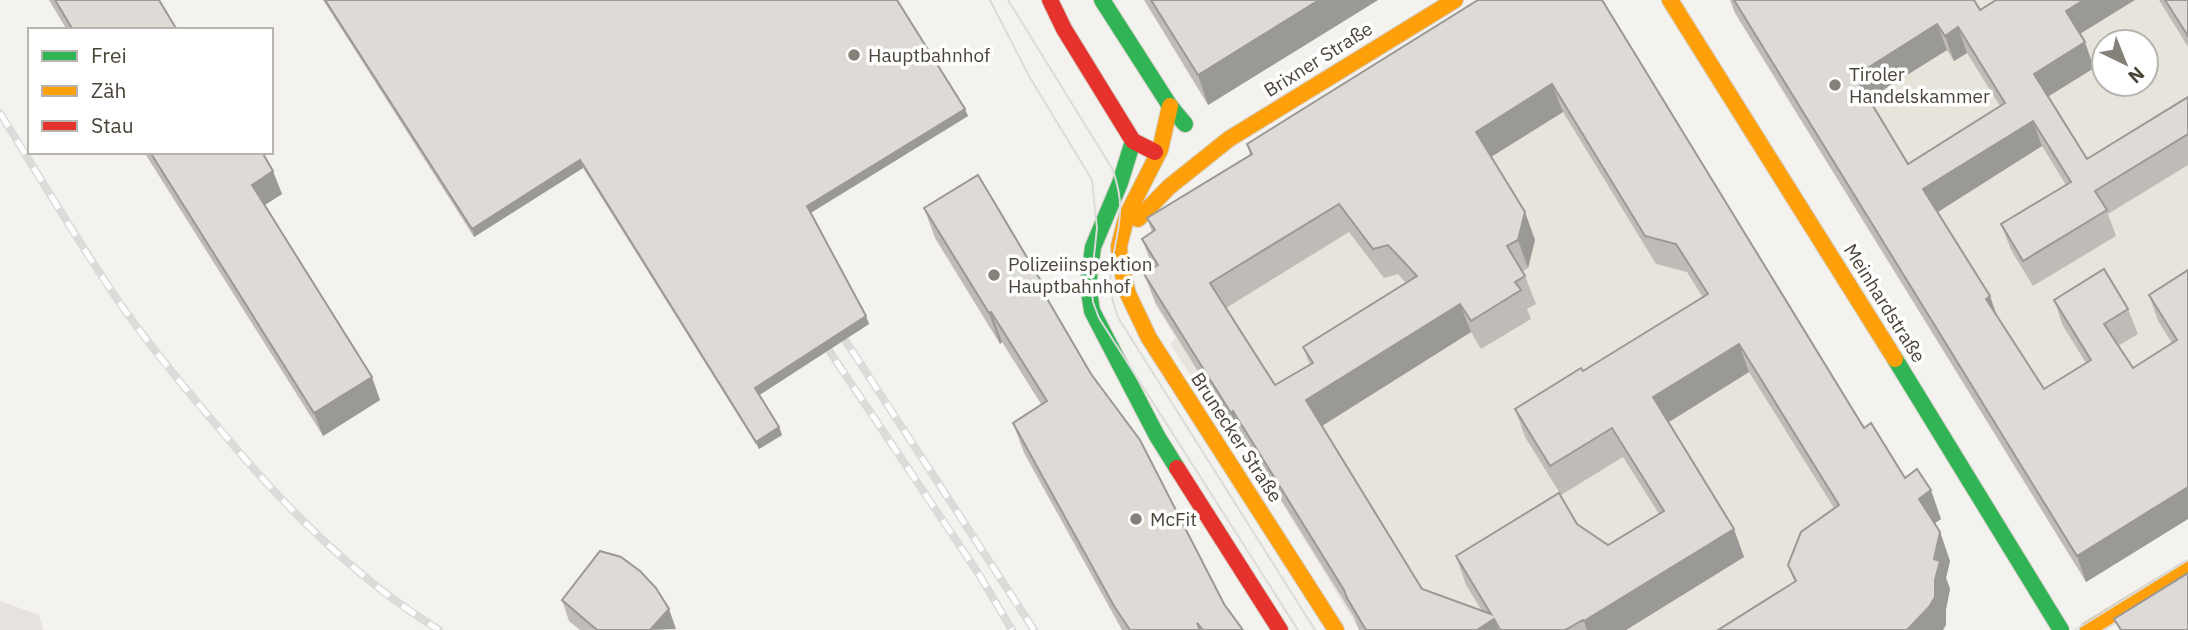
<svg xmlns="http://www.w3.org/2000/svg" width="2188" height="630" font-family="'IBM Plex Sans',sans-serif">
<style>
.residential{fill:#e7e4dc;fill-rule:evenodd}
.parking{fill:#e6e3df}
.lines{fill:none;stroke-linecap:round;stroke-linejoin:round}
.fast-casing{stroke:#d3cfc5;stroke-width:18}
.slow-casing{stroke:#d3cfc5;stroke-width:18}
.jam-casing{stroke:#d3cfc5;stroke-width:18}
.fast{stroke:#30b455;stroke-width:16}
.slow{stroke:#ff9f0a;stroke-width:16}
.jam{stroke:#e5322d;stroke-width:16}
.tram{stroke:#dbdbda;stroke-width:2}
.rail-casing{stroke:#dbdbda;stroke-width:8}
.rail{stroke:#fff;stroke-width:5;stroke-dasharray:16;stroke-linecap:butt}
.wall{fill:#bfbcb8;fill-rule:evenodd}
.shaded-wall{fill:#9b9996}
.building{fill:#dedbd6;stroke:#9b9996;stroke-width:2;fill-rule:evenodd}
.poi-dot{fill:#868178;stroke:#fff;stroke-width:2.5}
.labels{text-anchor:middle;stroke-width:7;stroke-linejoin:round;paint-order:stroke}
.poi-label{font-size:19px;fill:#4b4439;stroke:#fff;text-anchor:start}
.street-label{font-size:19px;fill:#4b4439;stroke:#fff}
</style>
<rect width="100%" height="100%" fill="#f4f2ee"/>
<!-- residential -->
<g class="residential">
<path d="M1732 0H2188V518L2043 511 1759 53 1735 13 1739 11ZM2104 42H2146V84H2104Z"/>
<polygon points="1500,23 1936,584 1947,615 1943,630 1359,630 1244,440 1235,445 1170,344 1176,338 1154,303 1168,293 1152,267"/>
</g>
<!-- parking -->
<polygon class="parking" points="0,601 39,615 43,630 0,630"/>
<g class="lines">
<!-- fast casing -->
<g class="fast-casing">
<g id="fast">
<polyline points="1102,0 1170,106 1185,124"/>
<polyline points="1133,141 1120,183 1093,247 1088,285 1092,311 1157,436 1177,468"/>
<polyline points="1895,359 2061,630"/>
</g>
</g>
<!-- slow casing -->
<g class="slow-casing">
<g id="slow">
<polyline points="1670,0 1895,359"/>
<polyline points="1170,106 1160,150 1127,215 1119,246 1120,262 1128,294 1149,338 1336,630"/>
<polyline points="1138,219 1169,187 1229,139 1455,0"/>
<polyline points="2088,630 2188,569"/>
</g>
</g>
<!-- jam casing -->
<g class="jam-casing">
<g id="jam">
<polyline points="1050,0 1064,29 1133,141 1155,152"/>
<polyline points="1177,468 1280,630"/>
</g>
</g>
<!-- fast -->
<use href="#fast" class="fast"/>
<!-- slow -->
<use href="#slow" class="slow"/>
<!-- jam -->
<use href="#jam" class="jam"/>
<!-- tram -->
<g class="tram">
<polyline points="990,0 1029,76 1092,180 1097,228 1091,284 1093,302 1099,318 1298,630"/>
<path d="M1008 0 1113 170C1117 184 1121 197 1120 212 1118 254 1100 275 1119 319L1315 630"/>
<polyline points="2075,630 2188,560"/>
<polyline points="2103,630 2133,612"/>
</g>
<!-- rail casing -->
<g class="rail-casing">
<g id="rail">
<path d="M0 113C39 176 77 240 119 302 149 345 183 386 217 426 282 504 352 576 439 630"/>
<polyline points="834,323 1034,630"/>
<polyline points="818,334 980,576 1012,630"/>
</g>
</g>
<!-- rail -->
<use href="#rail" class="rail"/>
</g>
<!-- wall -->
<g class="wall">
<polygon points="49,0 159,0 177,30 67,30"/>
<polygon points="323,0 897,0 968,116 810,213 866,316 869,324 759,395 779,427 782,435 759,449 583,168 474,237"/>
<polygon points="1144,0 1378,0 1208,105"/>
<path d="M1478 0 1864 428 1941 519 1934 524 1940 532 1950 561 1946 578 1950 589 1946 609V625L1795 583 1788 565 1834 508 1749 372 1669 422 1744 557 1626 630H1359L1354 617 1243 439 1241 441 1155 302 1144 274 1153 268 1142 239 1152 232 1147 218 1250 155 1247 144ZM1563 112 1656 264 1687 272 1703 298 1583 371 1515 409 1525 437 1561 495 1623 457 1659 514 1608 545 1577 524 1456 556 1466 585 1482 611 1422 589 1322 426 1471 332 1481 349 1531 319 1527 309 1536 304 1523 271 1528 268 1535 240 1491 157ZM1349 232 1384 278 1398 274 1406 283 1303 347 1310 365 1275 385 1226 308Z"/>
<path d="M1730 0H1974L1980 10 2080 34 2094 68 2049 96 2087 159 2188 97V165L2108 214 2116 236 2033 286 2011 250 2001 224 2066 185 2042 146 1938 212 1997 316 2044 389 2086 363 2063 326 2054 300 2128 309 2138 334 2118 346 2133 368 2172 343 2158 321 2149 295 2188 270V519L2086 582 1735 13ZM1947 50 1954 61 1967 53 2000 106 1908 164 1869 99Z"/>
<polygon points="2159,0 2188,0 2188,47"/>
<polygon points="144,152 262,152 282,194 265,205 380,400 323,436"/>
<polygon points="924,208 1047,299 1224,604 1243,630 1122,630 1024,453 1013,423 1041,404 1002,342 1000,344 935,238"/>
<polygon points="562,600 676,629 580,630 569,621"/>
</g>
<!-- shaded-wall -->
<g class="shaded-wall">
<polygon points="1319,0 1378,0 1208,105 1198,75"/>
<polygon points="2084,0 2135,0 2075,37 2066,11"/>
<polygon points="1937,24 1947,50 1865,101 1855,76"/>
<polygon points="1958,27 1967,53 1954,61 1945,36"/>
<polygon points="2085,42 2094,68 2044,99 2034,74"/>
<polygon points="1552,84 1563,112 1486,160 1476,132"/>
<polygon points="965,109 968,116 809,214 807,206"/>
<polygon points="2033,121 2042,146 1933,215 1923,189"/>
<polygon points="580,160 583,168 474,237 472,229"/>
<polygon points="273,171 282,194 260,208 252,185"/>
<polygon points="1525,212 1535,240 1528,268 1518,240"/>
<polygon points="1041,281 1052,311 1038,283"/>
<polygon points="1990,296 1999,322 1986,299"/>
<polygon points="1460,304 1471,332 1317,429 1306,400"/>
<polygon points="991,312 1002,342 1000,344 989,313"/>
<polygon points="866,316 869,324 758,396 755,388"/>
<polygon points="1739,344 1749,372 1664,425 1653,397"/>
<polygon points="372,377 380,400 323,436 314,413"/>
<polygon points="1233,411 1243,439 1241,441 1231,413"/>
<polygon points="779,427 782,435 759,449 756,442"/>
<polygon points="2188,487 2188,519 2086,582 2077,556"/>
<polygon points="1931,490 1941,519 1929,527 1919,499"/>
<polygon points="1734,529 1744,557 1626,630 1587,630 1584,621"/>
<polygon points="1940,532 1950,561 1946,578 1950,589 1946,609 1946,625 1943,630 1907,630 1934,559"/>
<polygon points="669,609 676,629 650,630"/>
<polygon points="1494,619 1498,630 1477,630"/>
</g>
<!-- building -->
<g class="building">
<polygon points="55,0 159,0 177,30 73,30"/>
<polygon points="325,0 897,0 965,109 807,206 866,316 755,388 779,427 756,442 580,160 472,229"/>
<polygon points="1151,0 1319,0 1198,75"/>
<path d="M1478 0H1602L1864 428 1871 423 1905 478 1917 469 1931 490 1919 499 1940 532 1934 559 1940 561 1935 580V597L1929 607 1907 630H1718L1796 581 1788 565 1801 532 1839 505 1739 344 1653 397 1734 529 1584 621 1583 620 1565 630H1500L1494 619 1477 630H1366L1347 598 1344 590 1233 411 1231 413 1144 274 1158 265 1142 239 1155 230 1147 218 1252 154 1247 144ZM1552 84 1645 236 1676 244 1708 294 1583 371 1581 368 1515 409 1550 466 1612 428 1664 511 1608 545 1577 524 1559 493 1456 556 1491 614 1422 589 1306 400 1460 304 1471 321 1521 290 1515 282 1525 276 1507 246 1518 240 1525 212 1476 132ZM1339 204 1373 249 1388 245 1417 276 1303 347 1313 363 1275 385 1210 283Z"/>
<path d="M1734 0H1974L1980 10 1996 0H2084L2066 11 2085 42 2034 74 2087 159 2188 97V134L2095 191 2107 210 2023 261 2001 224 2071 182 2033 121 1923 189 1990 296 1986 299 2044 389 2091 360 2054 300 2104 269 2128 309 2104 324 2133 368 2177 340 2149 295 2188 270V487L2077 556ZM1937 24 1945 36 1958 27 2005 103 1908 164 1855 76Z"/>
<polygon points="2165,0 2188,0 2188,36"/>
<polygon points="150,152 262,152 273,171 252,185 372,377 314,413"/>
<polygon points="978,175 1041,281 1038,283 1091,374 1140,440 1224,604 1243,630 1203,630 1197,623 1200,630 1130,630 1114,606 1013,423 1047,401 991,312 989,313 924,208"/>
<polygon points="600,551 621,557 640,571 656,588 669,609 650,630 597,630 562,600"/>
<polygon points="2188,573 2188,630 2121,630 2114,619"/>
</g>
<!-- markers -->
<g class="poi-dot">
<circle cx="854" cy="55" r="7"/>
<circle cx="1835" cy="85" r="7"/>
<circle cx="994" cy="275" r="7"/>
<circle cx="1136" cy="519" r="7"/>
</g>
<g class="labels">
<!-- poi labels -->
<g class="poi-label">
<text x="868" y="62">Hauptbahnhof</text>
<text x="1849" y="81">Tiroler<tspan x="1849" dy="22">Handelskammer</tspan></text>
<text x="1008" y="271">Polizeiinspektion<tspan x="1008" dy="22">Hauptbahnhof</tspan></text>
<text x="1150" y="526">McFit</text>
</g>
<!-- street labels -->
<g class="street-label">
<text transform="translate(1318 59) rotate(-32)" y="7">Brixner Straße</text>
<text transform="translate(1885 303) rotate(58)" y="7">Meinhardstraße</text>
<text transform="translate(1237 437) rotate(57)" y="7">Brunecker Straße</text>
</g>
</g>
<!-- legend -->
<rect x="28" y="28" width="245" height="126" fill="#ffffff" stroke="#b7b4b0" stroke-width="2"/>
<rect x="42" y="51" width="35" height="10" fill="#30b455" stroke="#b7b4b0" stroke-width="2"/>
<text x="91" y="63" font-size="21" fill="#4b4439">Frei</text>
<rect x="42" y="86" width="35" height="10" fill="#ff9f0a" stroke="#b7b4b0" stroke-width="2"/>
<text x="91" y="98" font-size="21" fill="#4b4439">Zäh</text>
<rect x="42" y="121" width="35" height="10" fill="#e5322d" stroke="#b7b4b0" stroke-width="2"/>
<text x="91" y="133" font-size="21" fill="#4b4439">Stau</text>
<!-- north arrow -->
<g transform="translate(2125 63) rotate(137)"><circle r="33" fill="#ffffff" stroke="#b7b4b0" stroke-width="2"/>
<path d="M0-5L12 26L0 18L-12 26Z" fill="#868178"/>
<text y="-10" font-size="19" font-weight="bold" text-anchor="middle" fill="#4b4439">N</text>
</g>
</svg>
